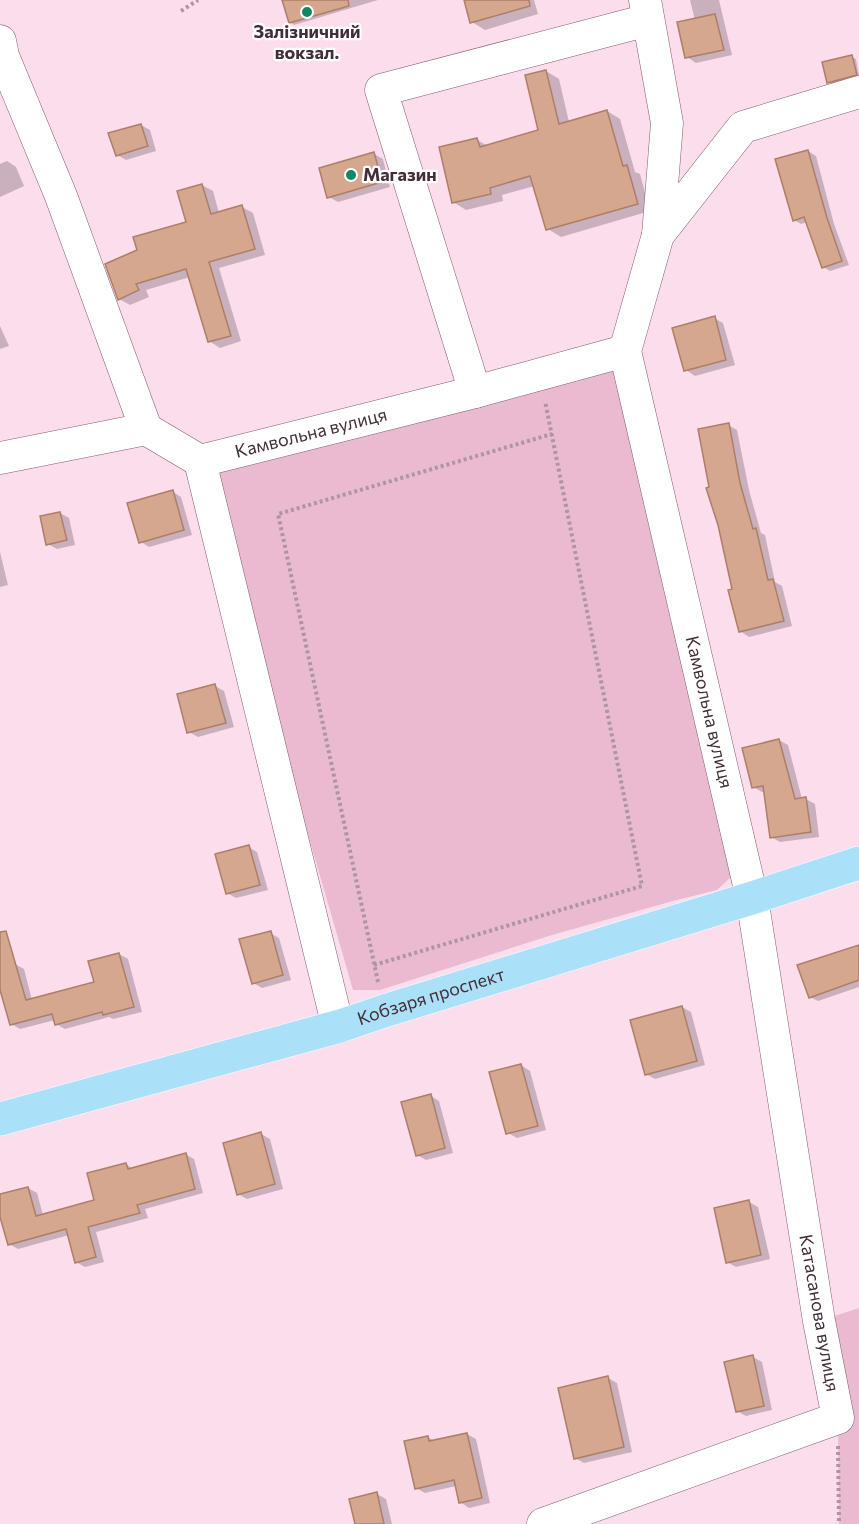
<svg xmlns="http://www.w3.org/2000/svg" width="859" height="1524" font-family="Commissioner,sans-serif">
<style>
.green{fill:#eabad1}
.shadow{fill:#0003}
.building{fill:#d6a78f;stroke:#ac7f68;stroke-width:1.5}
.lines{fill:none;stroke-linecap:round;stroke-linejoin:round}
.minor-casing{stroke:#865a70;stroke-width:33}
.major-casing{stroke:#fff;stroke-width:34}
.path{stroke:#af95a1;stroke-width:4;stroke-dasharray:3 3;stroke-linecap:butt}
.minor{stroke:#fff;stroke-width:32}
.major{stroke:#aae0f8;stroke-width:33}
.poi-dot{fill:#118767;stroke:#fff;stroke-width:2}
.labels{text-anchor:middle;stroke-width:4.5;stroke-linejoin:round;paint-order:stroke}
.poi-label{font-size:18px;font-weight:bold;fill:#422e38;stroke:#fff}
.street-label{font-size:18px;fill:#422e38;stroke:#fff}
</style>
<rect width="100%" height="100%" fill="#fcddeb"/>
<!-- green -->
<g class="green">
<polygon points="625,351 732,876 717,890 673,901 552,935 380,990 353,990 200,461"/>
<polygon points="859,1308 859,1524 839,1524 838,1418 819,1321"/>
</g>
<!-- shadow -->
<g class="shadow">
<polygon points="284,0 378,0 294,25 290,22"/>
<polygon points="465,0 534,0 538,14 485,30 472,22"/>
<polygon points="690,0 719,0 732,55 696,63 687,57 695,20"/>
<polygon points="852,57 856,59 859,77 832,84 828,82"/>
<polygon points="546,71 559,79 569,122 607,111 620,119 635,172 640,174 650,211 561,237 548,229 535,186 502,195 503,201 466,210 453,202 477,140 488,146 539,131"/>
<polygon points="141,125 150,130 156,151 126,160 117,155"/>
<polygon points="808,151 816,156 834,224 849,265 830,271 823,267 807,222 801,224 794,220"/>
<polygon points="374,154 383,159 390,187 338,202 329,197"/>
<polygon points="7,161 16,167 24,186 0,197 0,164"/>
<polygon points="202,185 213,191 219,213 242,207 253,213 265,255 219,268 241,341 220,348 209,341 190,277 146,290 149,297 130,305 119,299 139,251 187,223"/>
<polygon points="714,318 723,323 735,365 695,376 686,370"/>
<polygon points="0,326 9,346 0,349"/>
<polygon points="728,425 737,430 749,490 761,533 765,535 775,582 782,586 792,626 749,637 740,631 733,591"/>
<polygon points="173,492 181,497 192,535 149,547 141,542"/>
<polygon points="60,513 69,518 75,545 57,549 48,544"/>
<polygon points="0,552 8,585 0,587"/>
<polygon points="215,686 224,691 234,727 198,737 189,732"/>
<polygon points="779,740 788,745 802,799 806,799 815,804 819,837 780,842 771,837 765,792 762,792 753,787"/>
<polygon points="249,847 257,852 268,890 236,898 227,893"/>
<polygon points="270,933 279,938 291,980 262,988 253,983"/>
<polygon points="859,946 859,987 818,1001 810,997"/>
<polygon points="119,954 128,959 142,1012 113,1019 109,1017 65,1029 56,1024 55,1020 20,1029 11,1024 0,985 0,968 15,964 24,969 32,1000 96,983"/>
<polygon points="682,1007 691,1012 705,1065 655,1079 646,1074"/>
<polygon points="521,1065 530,1071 546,1130 517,1138 508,1133"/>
<polygon points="431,1096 439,1101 453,1153 426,1160 417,1155"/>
<polygon points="261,1134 270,1139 283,1189 247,1199 238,1194"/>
<polygon points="185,1154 194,1159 203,1193 145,1209 148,1218 96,1232 104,1262 85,1267 76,1262 69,1235 18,1249 9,1244 0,1211 0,1196 28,1188 37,1193 43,1215 96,1201 126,1164 133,1169"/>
<polygon points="749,1202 758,1207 770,1259 736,1267 727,1262"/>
<polygon points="753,1357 762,1362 772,1410 746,1416 737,1411"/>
<polygon points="608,1378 617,1383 632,1452 584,1463 575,1458"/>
<polygon points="467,1434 476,1439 490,1503 469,1508 460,1502 456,1486 425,1493 416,1488 428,1437 435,1442"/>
<polygon points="377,1494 386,1499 392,1524 357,1524"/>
</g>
<!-- building -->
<g class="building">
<polygon points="282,0 348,0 349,6 289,23"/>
<polygon points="464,0 529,0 530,6 470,23"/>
<polygon points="715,14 724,50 685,58 677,22"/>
<polygon points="852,55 857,75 827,83 822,62"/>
<polygon points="546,70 559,124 607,110 623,166 627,165 638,204 546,230 530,176 490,188 491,194 452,203 439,147 477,138 480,147 538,130 525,75"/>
<polygon points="141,124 148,146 116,156 108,133"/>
<polygon points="808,150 827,218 842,261 822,268 804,217 793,221 775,159"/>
<polygon points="374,152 382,182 327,198 319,168"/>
<polygon points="202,184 211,214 242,205 255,249 209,262 231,336 208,342 186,269 136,284 139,290 118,300 105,264 137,250 133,237 186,222 177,191"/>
<polygon points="715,316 726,360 684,371 672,328"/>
<polygon points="729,423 740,483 753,529 756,528 768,580 773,579 784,621 739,632 728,590 732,589 718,525 706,488 709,487 698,429"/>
<polygon points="173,490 184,530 139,543 127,503"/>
<polygon points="60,512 67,540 46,545 40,516"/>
<polygon points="215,684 226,723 187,733 177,694"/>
<polygon points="779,739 795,799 806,797 811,832 770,838 763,786 752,788 742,748"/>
<polygon points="249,845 260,885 226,894 215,854"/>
<polygon points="6,931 26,1000 94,982 88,961 119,953 134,1007 103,1015 102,1012 55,1025 52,1014 10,1025 0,990 0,932"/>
<polygon points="271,931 283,975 252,984 239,939"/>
<polygon points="859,945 859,980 809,998 797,965"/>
<polygon points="682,1006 697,1061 645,1075 630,1020"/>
<polygon points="521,1064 538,1126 506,1134 489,1072"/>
<polygon points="431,1094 445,1148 416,1156 401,1102"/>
<polygon points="261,1132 275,1184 237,1195 223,1143"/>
<polygon points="186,1153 195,1189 137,1205 140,1213 88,1227 96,1257 75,1263 66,1229 8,1245 0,1217 0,1194 28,1187 36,1216 94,1200 87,1173 126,1163 128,1169"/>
<polygon points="749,1200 761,1255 726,1263 714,1208"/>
<polygon points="753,1355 764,1406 736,1412 724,1362"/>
<polygon points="608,1376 624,1447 574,1459 558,1388"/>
<polygon points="467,1433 482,1498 459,1503 454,1480 415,1489 404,1441 428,1436 429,1441"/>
<polygon points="377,1492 384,1524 355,1524 349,1499"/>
</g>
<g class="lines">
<!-- minor casing -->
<g class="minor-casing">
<g id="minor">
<polyline points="645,0 667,123 658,235"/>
<polyline points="0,41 3,56 61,196 146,429"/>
<polyline points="475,392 381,90 648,20"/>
<path id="s1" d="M0 458 146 429 200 461 475 392 625 351"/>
<polyline points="200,461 338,1027"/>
<polyline points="543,1524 838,1418 819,1321 752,898 625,351 658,235 743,127 859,92"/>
</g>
</g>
<!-- major casing -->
<g class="major-casing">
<g id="major">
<path id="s2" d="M0 1119 340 1026 384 1011 752 898 859 863"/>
</g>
</g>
<!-- path -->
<g class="path">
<polyline points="181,11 198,0"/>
<polyline points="374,965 642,886 545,401"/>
<polyline points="378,982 278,514 552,434"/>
<polyline points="838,1446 839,1524"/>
</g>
<!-- minor -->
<use href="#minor" class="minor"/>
<!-- major -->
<use href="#major" class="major"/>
</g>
<!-- markers -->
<g class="poi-dot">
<circle cx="307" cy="12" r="6"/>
<circle cx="351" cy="175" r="6"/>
</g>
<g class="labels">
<!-- poi labels -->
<g class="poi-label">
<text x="307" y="38">Залізничний<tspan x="307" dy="21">вокзал.</tspan></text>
<text x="363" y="181" text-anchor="start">Магазин</text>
</g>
<!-- street labels -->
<g class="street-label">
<text dy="6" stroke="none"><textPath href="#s1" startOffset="326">Камвольна вулиця</textPath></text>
<text transform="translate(709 712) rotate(77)" y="6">Камвольна вулиця</text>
<text dy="6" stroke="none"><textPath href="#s2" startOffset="448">Кобзаря проспект</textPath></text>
<text transform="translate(819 1313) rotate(80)" y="6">Катасанова вулиця</text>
</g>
</g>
</svg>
